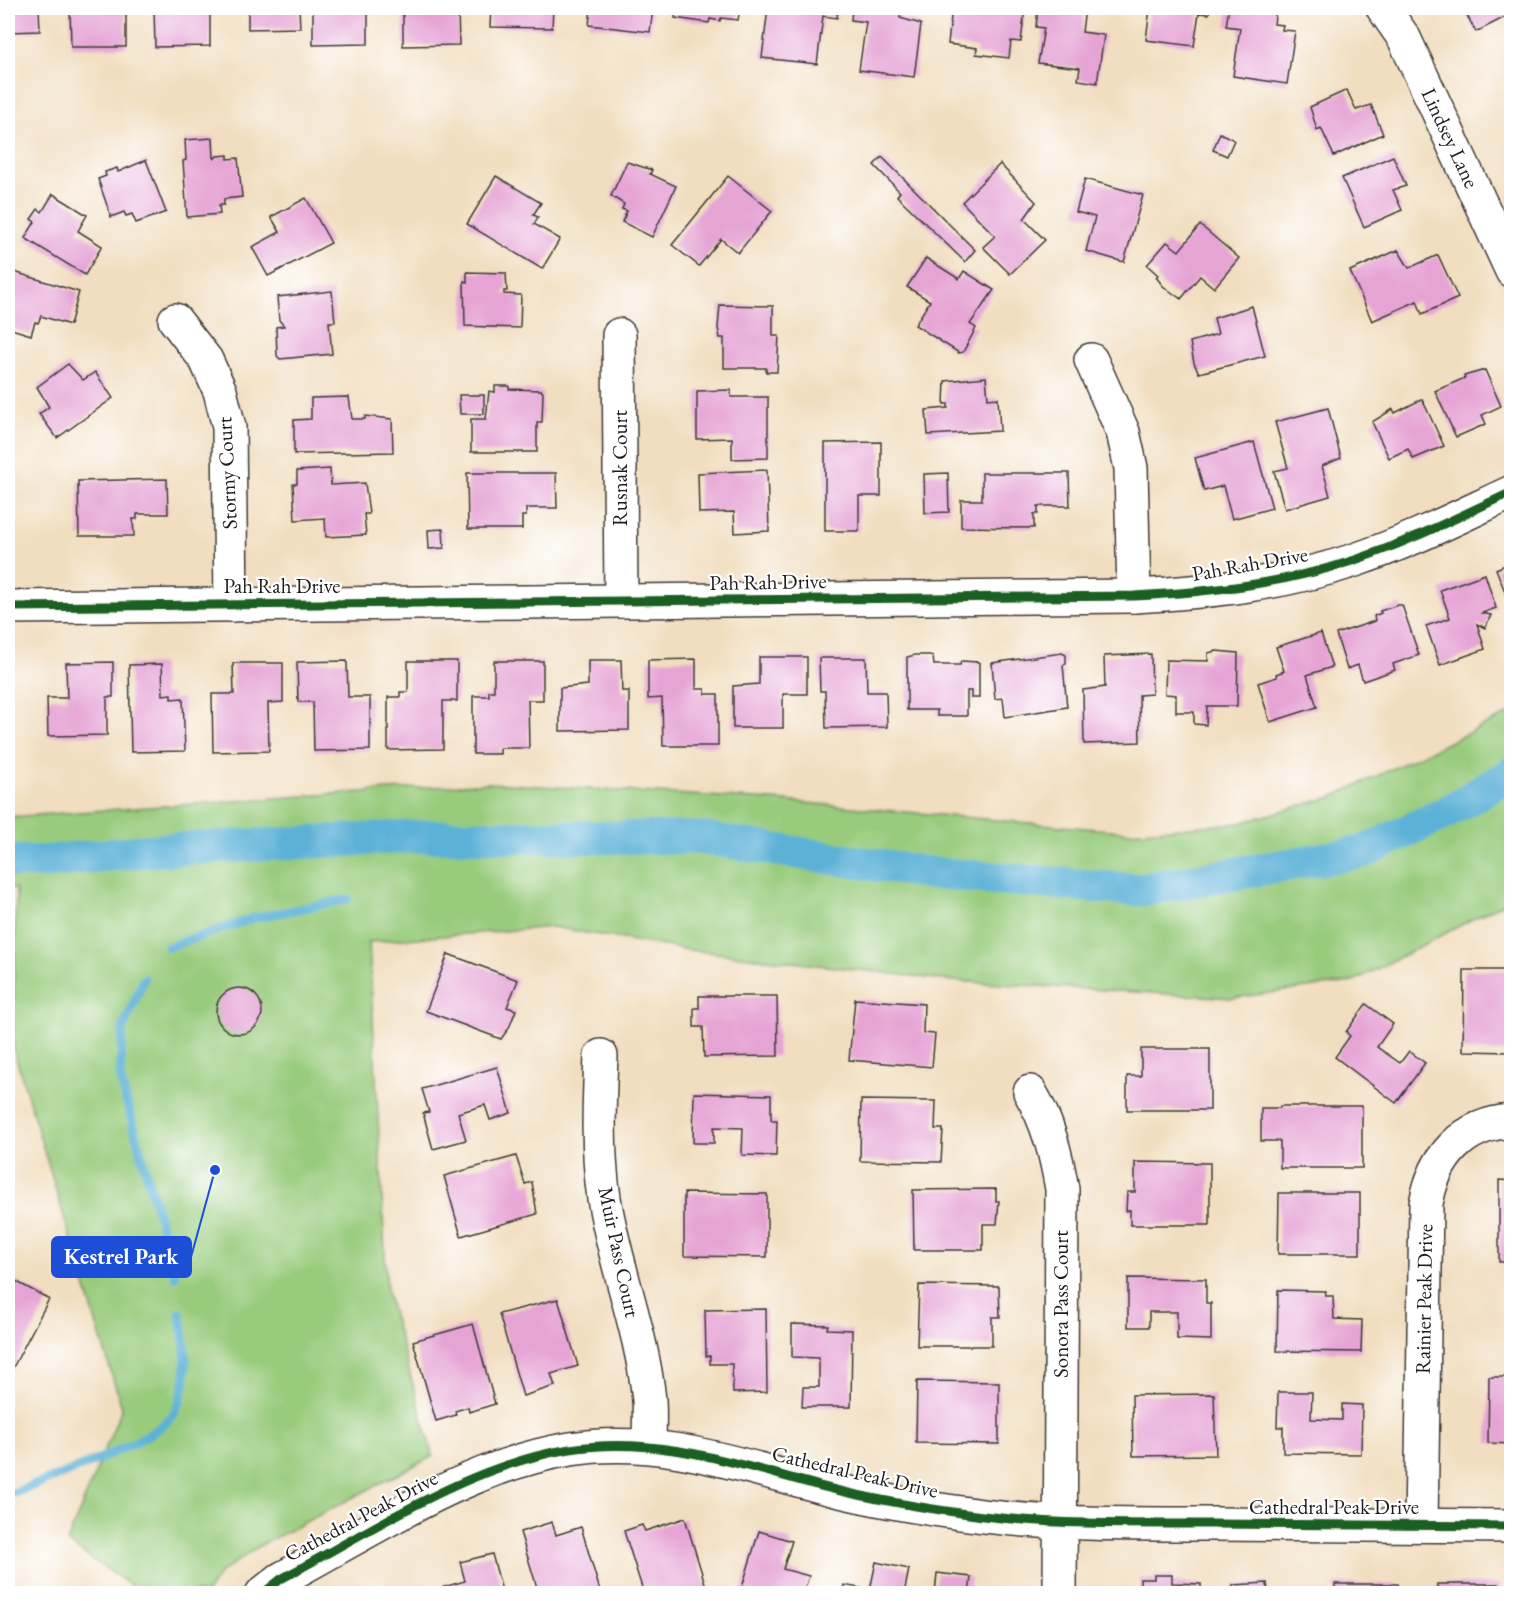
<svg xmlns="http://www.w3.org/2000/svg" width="1519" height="1601" font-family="'EB Garamond',serif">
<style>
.green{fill:#98cb7c;stroke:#5a744c;stroke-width:1.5}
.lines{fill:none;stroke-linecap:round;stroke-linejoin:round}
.stream{stroke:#5bb1d7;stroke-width:9}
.canal{stroke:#5bb1d7;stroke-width:33}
.building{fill:#e6a4d5}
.minor-casing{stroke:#3c3935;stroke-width:36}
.minor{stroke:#fff;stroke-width:33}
.cycleway-casing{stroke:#fff;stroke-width:13}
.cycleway{stroke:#1b5e20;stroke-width:9}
.labels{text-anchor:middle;stroke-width:4.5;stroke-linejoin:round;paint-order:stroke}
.street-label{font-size:21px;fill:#1c1c1c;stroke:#fff}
.leader{fill:none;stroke:#1d4ed8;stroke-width:2}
.callout-dot{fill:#1d4ed8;stroke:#fff;stroke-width:2}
.callout{fill:#1d4ed8;stroke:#1d4ed8;stroke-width:2}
.callout-label{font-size:22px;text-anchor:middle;font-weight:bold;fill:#fff}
</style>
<rect width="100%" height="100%" fill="#fff"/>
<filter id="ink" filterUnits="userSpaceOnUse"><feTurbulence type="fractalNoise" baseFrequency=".0167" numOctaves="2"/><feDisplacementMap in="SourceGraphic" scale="12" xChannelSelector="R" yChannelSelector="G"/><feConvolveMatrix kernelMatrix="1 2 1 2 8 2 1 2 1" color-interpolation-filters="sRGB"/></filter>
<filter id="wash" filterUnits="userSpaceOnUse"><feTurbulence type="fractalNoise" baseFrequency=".008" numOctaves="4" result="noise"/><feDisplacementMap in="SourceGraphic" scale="24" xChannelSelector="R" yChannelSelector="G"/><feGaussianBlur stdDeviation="1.35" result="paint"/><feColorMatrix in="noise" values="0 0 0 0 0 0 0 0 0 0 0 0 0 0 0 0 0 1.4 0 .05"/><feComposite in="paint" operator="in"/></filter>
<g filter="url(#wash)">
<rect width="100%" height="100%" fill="#f1dec0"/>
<!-- green -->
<polygon class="green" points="1511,713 1511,899 1352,982 1233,998 953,981 682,949 552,927 369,942 387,1293 433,1456 263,1544 220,1573 207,1593 142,1593 67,1542 122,1408 13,1048 16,889 8,888 8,817 489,783 773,800 1130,832 1239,823 1332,797"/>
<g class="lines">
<!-- stream -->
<g class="stream">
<polyline points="168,947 254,918 348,899"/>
<polyline points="144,979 123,1028 120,1078 175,1276"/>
<path d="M8 1495C40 1483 161 1440 175 1412 191 1380 186 1346 180 1313"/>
</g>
<!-- canal -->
<polyline class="canal" points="8,861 44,862 142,851 426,836 700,838 929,873 1138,890 1363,852 1445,813 1512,773"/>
</g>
<g id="blocks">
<!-- building -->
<g class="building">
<polygon points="8,8 39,8 40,31 8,32"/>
<polygon points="70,8 126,8 126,47 71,47"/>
<polygon points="154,8 210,8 210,46 155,47"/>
<polygon points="248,8 299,8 300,28 248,29"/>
<polygon points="313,8 368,8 368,44 313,45"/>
<polygon points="403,8 458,8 459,45 403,46"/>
<polygon points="491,8 553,8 552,28 490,27"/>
<polygon points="591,8 653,8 650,32 589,25"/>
<polygon points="676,8 740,8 738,20 721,18 720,21 710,19 709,23 675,18"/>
<polygon points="768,8 838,8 837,18 823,16 817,64 762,58"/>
<polygon points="852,8 901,8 900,18 921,24 914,77 859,70 866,22 851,20"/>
<polygon points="952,8 1025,8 1021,42 1011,41 1009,58 976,54 977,48 948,44"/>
<polygon points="1038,8 1085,8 1082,32 1104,35 1097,83 1078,80 1080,68 1038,63 1044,28 1036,27"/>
<polygon points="1150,8 1210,8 1209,14 1199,13 1194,46 1146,40"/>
<polygon points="1229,8 1276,8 1274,24 1283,25 1282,30 1295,31 1287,84 1233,76 1240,28 1226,26"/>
<polygon points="1463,8 1512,8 1512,24 1507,16 1476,32"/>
<polygon points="1347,90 1356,110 1371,105 1383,134 1334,156 1321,128 1317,130 1310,107"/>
<polygon points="1220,133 1234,140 1227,156 1213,150"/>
<polygon points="213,138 214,159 217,156 228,155 228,159 238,158 242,197 224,199 224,205 219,205 220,214 187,217 183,161 186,160 185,140"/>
<polygon points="1393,156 1406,186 1393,190 1402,210 1364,227 1342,178"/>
<polygon points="882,157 975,250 965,262 897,196 900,192 874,165"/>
<polygon points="146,160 166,212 136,223 132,214 126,216 124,212 111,217 98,179 106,176 105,172 117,168 118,172"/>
<polygon points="627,162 652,170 650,174 676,186 652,237 622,222 627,211 622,209 624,204 611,196"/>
<polygon points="1000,164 1036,202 1024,219 1045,240 1010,274 983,247 995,236 962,202"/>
<polygon points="496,176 541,203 533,215 538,217 534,224 560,239 542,269 467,224"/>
<polygon points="728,176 772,211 738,253 721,239 699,266 672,245"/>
<polygon points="1085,179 1143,195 1124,262 1086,251 1095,217 1076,212"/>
<polygon points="53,194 87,215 78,231 102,246 85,275 25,238 35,222 31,219 38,209 42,212"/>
<polygon points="306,198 331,243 268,276 252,247 280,232 271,217"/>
<polygon points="1200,225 1239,258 1214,288 1200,276 1181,299 1163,286 1156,277 1158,275 1147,265 1167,242 1179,251"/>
<polygon points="1398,250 1409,268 1438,255 1458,298 1422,314 1417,301 1372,321 1350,271"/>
<polygon points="926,258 959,279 964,271 994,290 970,324 976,328 963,352 959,353 915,325 930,301 907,287"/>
<polygon points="8,270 79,292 70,325 41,316 38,323 35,322 31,335 8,328"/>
<polygon points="467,272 506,273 507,291 504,291 504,294 521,295 520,328 465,326 464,281 467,282"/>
<polygon points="332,291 335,322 329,322 332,354 280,359 277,356 276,327 284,326 279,320 277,297"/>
<polygon points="720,305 773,306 773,336 779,336 777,372 766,372 766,368 724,368 724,338 720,338 718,328"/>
<polygon points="1252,306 1265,356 1199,373 1194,363 1190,342 1218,334 1214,318"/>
<polygon points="68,364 83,380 95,372 113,398 57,438 39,414 49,407 37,387"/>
<polygon points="1485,370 1501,406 1482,415 1486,424 1456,437 1435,391 1465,378 1464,376"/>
<polygon points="986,377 988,399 998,398 1000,431 928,435 926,410 948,408 948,404 944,404 945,381"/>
<polygon points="495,386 509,386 509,389 541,390 543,393 542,422 537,422 537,452 471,452 471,419 486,419 489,391 495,392"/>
<polygon points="731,390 731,397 768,397 768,458 732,459 732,438 697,439 697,391"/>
<polygon points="459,395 484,395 484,414 460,414"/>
<polygon points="349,397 352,419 365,419 365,416 392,419 393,452 294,454 294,420 311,419 311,398"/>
<polygon points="1422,399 1444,446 1413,459 1408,449 1389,458 1372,422 1393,409 1395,413"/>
<polygon points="1328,408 1341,458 1322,466 1330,496 1285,509 1274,471 1288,468 1275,422"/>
<polygon points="881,442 881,496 859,496 859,531 825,531 825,443"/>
<polygon points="1254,442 1272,508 1232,519 1223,486 1204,491 1195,458"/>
<polygon points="330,469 331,485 365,483 369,514 364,514 366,535 326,537 325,518 295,520 293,484 297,484 297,471"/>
<polygon points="767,470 769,531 735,533 734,512 699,513 698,473"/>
<polygon points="467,473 556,473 557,508 526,508 526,516 522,516 522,529 468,529"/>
<polygon points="948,473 949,512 925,513 924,474"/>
<polygon points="982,473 1069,473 1070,506 1038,506 1038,514 1034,514 1034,528 961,527 961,500 982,500"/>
<polygon points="167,479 168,514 137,514 137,519 133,519 134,536 79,536 78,481"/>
<polygon points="443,529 444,548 429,549 428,530"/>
<polygon points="1512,562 1512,607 1511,607 1496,569"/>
<polygon points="1485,574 1496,608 1482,613 1491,615 1485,628 1477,624 1485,649 1440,665 1426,626 1450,618 1440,590"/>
<polygon points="1398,605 1402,605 1419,655 1393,664 1395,670 1363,681 1358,665 1347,669 1336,634 1375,621 1374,616 1381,613 1380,611"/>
<polygon points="1321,633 1332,667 1307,675 1317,707 1270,722 1258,683 1277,677 1276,674 1284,671 1276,647"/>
<polygon points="1216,651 1238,653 1237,706 1207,706 1206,725 1194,724 1194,712 1176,712 1176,695 1165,694 1166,660 1208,661 1208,653"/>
<polygon points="1062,653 1066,655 1066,664 1063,665 1067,707 1005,717 1003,698 995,699 992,663"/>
<polygon points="1151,654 1152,694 1139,695 1140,742 1084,744 1083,690 1105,687 1104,656"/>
<polygon points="915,655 930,655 933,657 934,665 960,665 961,661 979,662 979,698 971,698 971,691 967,691 967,716 937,716 937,710 907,710 907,657"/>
<polygon points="759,657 807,657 807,694 783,694 783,728 733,728 733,686 759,684"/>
<polygon points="819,658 866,658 867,692 886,692 887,727 826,728 825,691 820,691"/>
<polygon points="696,659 696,689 705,689 705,694 718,694 718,746 663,746 662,698 648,699 648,660"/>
<polygon points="588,660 621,660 622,691 629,691 629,730 560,731 560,688 588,685"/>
<polygon points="347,661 348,697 370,697 370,750 314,751 313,702 298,702 297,662"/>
<polygon points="408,661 457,661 457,701 443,701 443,749 388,750 388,697 400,697 400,692 408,692"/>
<polygon points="494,661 543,661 543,700 528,700 529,748 500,748 500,754 473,754 473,696 489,696 489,691 494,691"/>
<polygon points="113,662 113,697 107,697 107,735 48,736 47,698 67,698 66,663"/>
<polygon points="233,663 283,663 283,702 268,703 269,751 213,752 212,694 234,694"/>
<polygon points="162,664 163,695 171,694 171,699 183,698 185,751 131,752 129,665"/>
<polygon points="448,954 518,980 507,1007 516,1010 509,1028 501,1039 426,1011"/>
<polygon points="1464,970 1512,970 1512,1052 1463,1051"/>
<circle cx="239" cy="1011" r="23"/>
<polygon points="699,996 777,996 778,1056 704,1057 703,1027 694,1027 694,1008 699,1008"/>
<polygon points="855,999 924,1004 923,1033 935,1034 932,1067 849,1060"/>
<polygon points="1366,1004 1393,1024 1377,1047 1400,1063 1409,1051 1425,1063 1396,1103 1335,1057 1350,1036 1346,1032"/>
<polygon points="1141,1049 1210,1049 1210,1110 1127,1110 1127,1076 1141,1076"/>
<polygon points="497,1067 511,1113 490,1120 485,1105 458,1113 466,1140 433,1149 423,1113 429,1112 422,1089"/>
<polygon points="694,1093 771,1095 771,1120 777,1120 776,1156 742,1155 743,1128 714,1127 714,1143 693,1143"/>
<polygon points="861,1100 936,1101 935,1129 943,1129 941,1162 860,1161"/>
<polygon points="1280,1106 1362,1106 1362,1168 1280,1168 1280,1141 1261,1141 1261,1108 1280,1108"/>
<polygon points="516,1156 525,1184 532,1182 537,1214 461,1236 444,1176"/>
<polygon points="1135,1162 1210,1163 1210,1225 1130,1225 1130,1210 1126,1211 1127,1192 1135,1192"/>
<polygon points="1499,1180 1512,1181 1512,1262 1499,1262"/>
<polygon points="996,1189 996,1201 999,1201 997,1224 983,1224 983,1250 914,1250 913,1190"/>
<polygon points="684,1193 767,1194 767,1257 684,1256"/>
<polygon points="1279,1193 1360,1193 1360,1254 1278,1254"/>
<polygon points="8,1277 49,1299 8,1377"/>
<polygon points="1128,1278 1206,1279 1206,1303 1211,1303 1211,1340 1177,1339 1177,1312 1149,1312 1149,1327 1128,1327"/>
<polygon points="919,1285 999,1286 1000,1317 992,1317 992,1346 917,1346"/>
<polygon points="1278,1290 1326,1291 1325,1296 1333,1296 1334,1319 1362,1320 1361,1352 1277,1351"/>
<polygon points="558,1299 578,1366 551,1374 555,1386 523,1396 499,1314"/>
<polygon points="766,1309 767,1392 733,1393 732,1364 710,1364 710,1356 706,1356 705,1310"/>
<polygon points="473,1324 495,1404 469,1412 468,1407 455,1411 456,1415 436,1421 413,1341"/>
<polygon points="792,1324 828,1325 827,1329 852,1330 851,1407 802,1407 803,1387 819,1387 819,1358 792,1357"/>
<polygon points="1489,1377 1512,1377 1512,1444 1488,1443"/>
<polygon points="917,1381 999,1382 999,1444 916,1443"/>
<polygon points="1278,1392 1312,1392 1311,1419 1342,1420 1342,1404 1362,1405 1361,1454 1283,1453 1283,1427 1277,1427"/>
<polygon points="1214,1394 1216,1455 1133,1456 1132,1395"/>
<polygon points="685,1518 707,1590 695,1594 644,1594 624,1531 642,1525 645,1531"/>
<polygon points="552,1522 556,1535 581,1527 601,1594 539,1594 520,1532"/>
<polygon points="759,1531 792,1541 783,1569 809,1576 803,1594 740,1594"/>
<polygon points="492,1554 503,1594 441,1594 440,1588 465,1581 460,1562"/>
<polygon points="876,1562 909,1569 904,1594 842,1594 844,1585 870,1590"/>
<polygon points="937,1573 971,1577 969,1594 935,1594"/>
<polygon points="1154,1575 1172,1575 1172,1583 1201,1584 1201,1594 1140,1594 1140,1579 1154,1579"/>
<polygon points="1267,1583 1268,1594 1233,1594 1233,1585"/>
<rect x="1335" y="1584" width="63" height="10"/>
<rect x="1437" y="1584" width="62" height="10"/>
</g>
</g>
</g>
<g filter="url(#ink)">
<use href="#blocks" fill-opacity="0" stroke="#3c3935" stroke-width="1.5"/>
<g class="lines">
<!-- minor casing -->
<g class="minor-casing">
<g id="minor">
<polyline points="1383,8 1404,38 1512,271"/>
<polyline points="175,320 206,360 220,391 229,427 231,605"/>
<polyline points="619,335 621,601"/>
<polyline points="1091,360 1123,432 1131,468 1134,596"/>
<path d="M8 607 1134 596C1209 592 1283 584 1355 560 1409 542 1460 516 1512 492"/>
<path d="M601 1056C599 1104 597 1151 604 1198 615 1266 642 1331 649 1400 650 1415 649 1431 649 1446"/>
<path d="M1030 1092C1048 1122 1056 1154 1062 1189L1060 1594"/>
<path d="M1421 1525 1426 1204C1434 1157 1463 1124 1512 1121"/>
<path d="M262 1594 281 1579C373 1530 466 1466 570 1449 657 1435 737 1464 820 1486 874 1500 928 1509 983 1516 1059 1525 1135 1524 1212 1524 1312 1525 1412 1525 1512 1526"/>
</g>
</g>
<!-- minor -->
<use href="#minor" class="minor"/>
<!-- cycleway casing -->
<g class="cycleway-casing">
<g id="cycleway">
<path d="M8 607 1134 596C1209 592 1283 584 1355 560 1409 542 1460 516 1512 492"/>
<path d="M262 1594 281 1579C373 1530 466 1466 570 1449 657 1435 737 1464 820 1486 874 1500 928 1509 983 1516 1059 1525 1135 1524 1212 1524 1312 1525 1412 1525 1512 1526"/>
</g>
</g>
<!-- cycleway -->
<use href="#cycleway" class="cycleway"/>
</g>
</g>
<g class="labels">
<!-- street labels -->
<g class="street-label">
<text transform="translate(1450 138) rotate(65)" y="7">Lindsey Lane</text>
<text transform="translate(620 468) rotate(-90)" y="7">Rusnak Court</text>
<text transform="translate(227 473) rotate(-93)" y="7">Stormy Court</text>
<text transform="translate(1250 564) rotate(-10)" y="7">Pah Rah Drive</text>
<text transform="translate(768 582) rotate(-1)" y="7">Pah Rah Drive</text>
<text x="282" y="593">Pah Rah Drive</text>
<text transform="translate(619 1252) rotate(78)" y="7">Muir Pass Court</text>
<text transform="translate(1424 1299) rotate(-89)" y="7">Rainier Peak Drive</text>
<text transform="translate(1061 1304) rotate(-90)" y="7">Sonora Pass Court</text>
<text transform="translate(855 1472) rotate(13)" y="7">Cathedral Peak Drive</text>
<text x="1334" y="1514">Cathedral Peak Drive</text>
<text transform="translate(361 1516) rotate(-28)" y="7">Cathedral Peak Drive</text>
</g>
</g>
<!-- callouts -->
<path class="leader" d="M215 1170L191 1257"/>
<circle class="callout-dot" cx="215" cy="1170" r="6"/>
<rect class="callout" x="52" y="1237" width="139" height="40" rx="6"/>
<g class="callout-label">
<text x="121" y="1264">Kestrel Park</text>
</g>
<!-- margin -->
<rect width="1519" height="1601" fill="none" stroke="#fff" stroke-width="30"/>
</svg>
